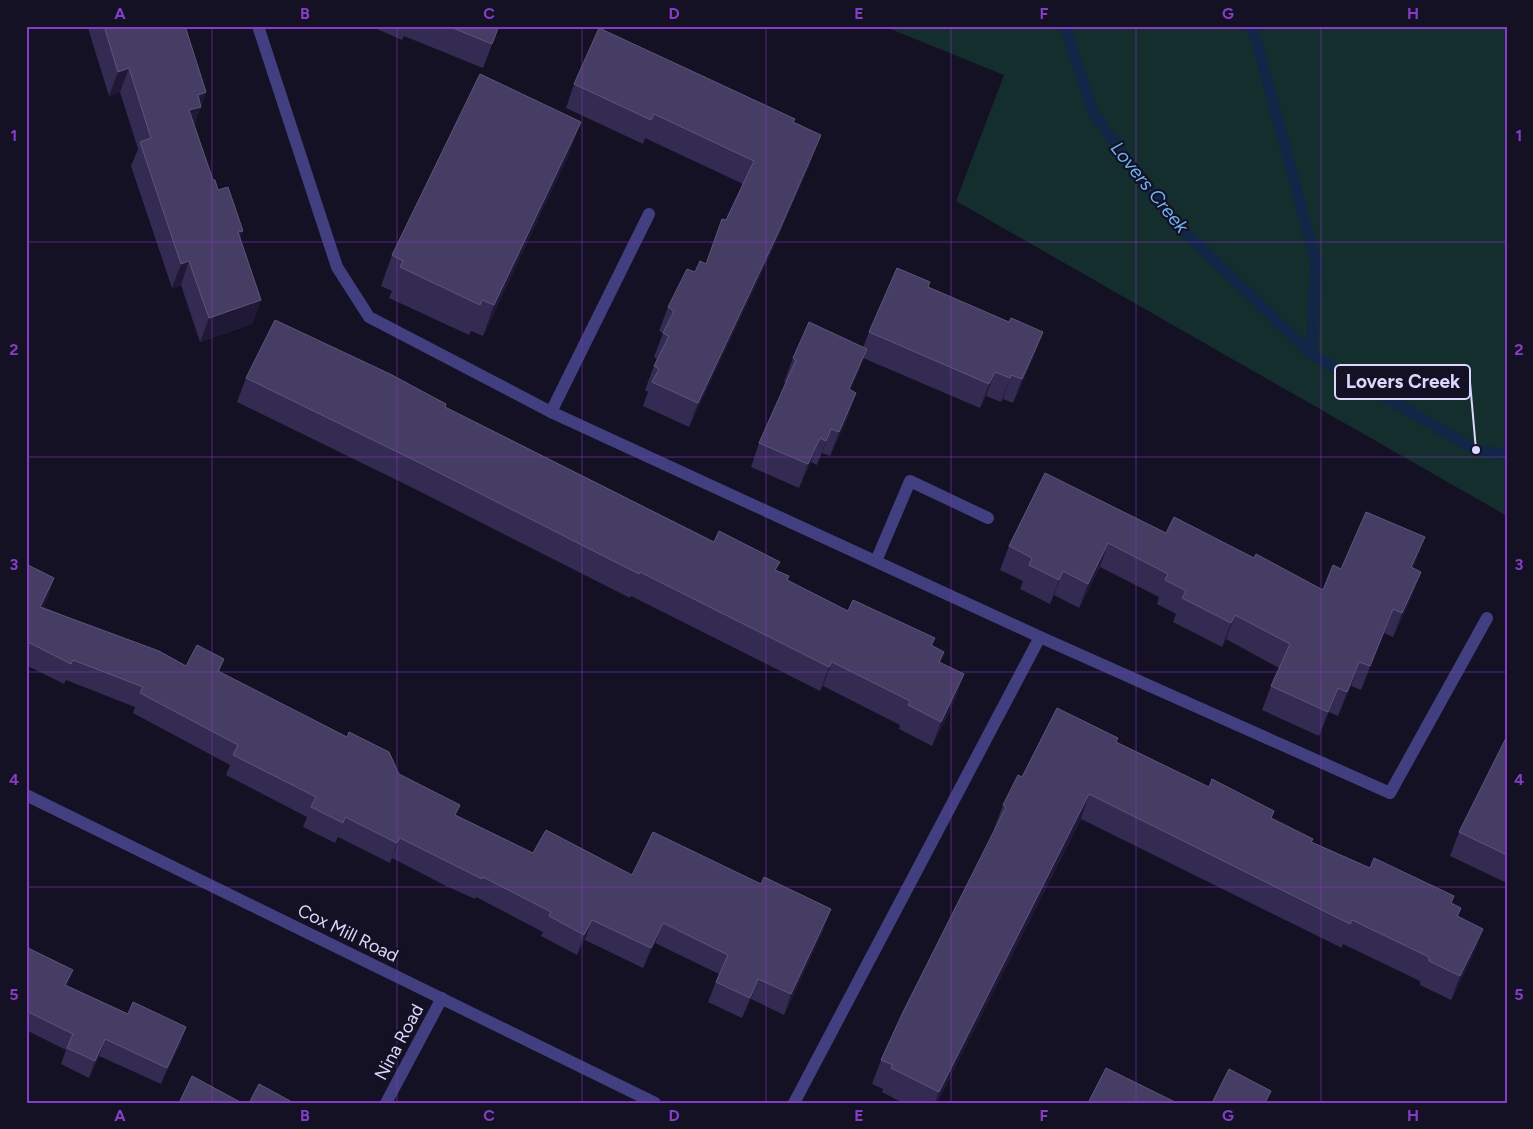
<svg xmlns="http://www.w3.org/2000/svg" width="1533" height="1129" font-family="Figtree,sans-serif">
<style>
.green{fill:#142e2d}
.lines{fill:none;stroke-linecap:round;stroke-linejoin:round}
.stream{stroke:#122647;stroke-width:11}
.service{stroke:#423f80;stroke-width:12}
.minor{stroke:#423f80;stroke-width:12}
.tertiary{stroke:#423f80;stroke-width:12}
.wall{fill:#332b51}
.shaded-wall{fill:#1f1937}
.building{fill:#453d63;stroke:#5d567b}
.grid{fill:none;stroke:#853dc5;stroke-width:1;stroke-opacity:0.55}
.labels{text-anchor:middle;stroke-width:4.5;stroke-linejoin:round;paint-order:stroke}
.street-label{font-size:18px;fill:#dcd7fc;stroke:#141124}
.water-label{font-size:19px;font-style:italic;fill:#6db4f4;stroke:#141124}
.leader{fill:none;stroke:#dcd7fc;stroke-width:2}
.callout-dot{fill:#dcd7fc;stroke:#141124;stroke-width:2}
.callout{fill:#141124;stroke:#dcd7fc;stroke-width:2}
.callout-label{font-size:19px;text-anchor:middle;font-weight:bold;fill:#dcd7fc}
.neatline{fill:none;stroke:#853dc5;stroke-width:2}
.grid-label{font-size:16px;text-anchor:middle;font-weight:bold;fill:#853dc5}
</style>
<rect width="100%" height="100%" fill="#141124"/>
<!-- green -->
<polygon class="green" points="883,26 1507,26 1507,516 956,201 1004,75"/>
<g class="lines">
<!-- stream -->
<g class="stream">
<polyline points="1065,26 1093,113 1174,221 1311,354 1476,450 1507,455"/>
<polyline points="1250,26 1256,38 1316,263 1311,354"/>
</g>
<!-- service -->
<g class="service">
<polyline points="258,26 337,267 369,317 551,412 1040,637 1390,793 1487,618"/>
<polyline points="551,412 649,214"/>
<polyline points="876,561 910,481 988,518"/>
<polyline points="794,1103 1040,637"/>
</g>
<!-- minor -->
<polyline class="minor" points="386,1103 442,998"/>
<!-- tertiary -->
<polyline class="tertiary" points="26,795 655,1103"/>
</g>
<!-- wall -->
<g class="wall">
<polygon points="89,26 185,26 206,92 194,125 213,180 243,231 240,239 261,300 252,324 200,342 181,285 172,288 131,166 138,149 120,92 109,96 88,28"/>
<polygon points="370,26 499,26 483,68 404,36 402,40"/>
<polygon points="574,84 795,119 793,122 812,159 770,255 689,427 643,406 648,392 645,390 654,366 657,359 654,357 663,333 659,331 668,307 695,272 706,264 722,219 726,220 743,184 645,138 643,144 566,108"/>
<polygon points="570,152 483,336 471,331 469,335 389,298 392,291 381,286 392,255"/>
<polygon points="928,287 1009,322 1043,332 1034,356 1013,403 1003,399 1001,402 986,396 980,408 863,358 850,390 848,417 830,456 822,453 817,465 811,462 799,488 751,467 759,443 786,383 784,382 793,358 863,348 869,332"/>
<polygon points="246,378 446,404 445,407 714,542 789,576 787,580 848,611 935,638 932,646 944,652 940,662 956,698 932,746 899,729 900,725 823,686 820,691 631,596 630,598 409,486 237,402"/>
<polygon points="1166,533 1254,558 1323,590 1341,569 1416,561 1413,568 1421,572 1412,596 1393,637 1384,633 1361,690 1351,686 1338,716 1329,712 1319,736 1262,710 1271,686 1279,668 1226,639 1222,647 1173,622 1176,614 1157,604 1159,597 1100,567 1079,608 1054,595 1050,604 1020,589 1023,581 1000,570 1009,546"/>
<polygon points="26,564 54,578 47,599 43,607 186,666 224,659 219,672 399,774 456,815 533,853 632,875 824,929 784,1015 751,999 742,1018 708,1002 719,974 655,943 643,968 585,940 577,955 541,936 543,932 476,897 475,899 446,886 392,858 390,863 338,837 335,843 303,827 307,817 226,775 230,765 133,713 135,707 66,680 64,684 26,665"/>
<polygon points="1507,736 1507,883 1450,856 1459,832"/>
<polygon points="1116,742 1313,839 1312,842 1461,908 1458,917 1483,929 1474,953 1451,1000 1420,985 1420,981 1343,944 1342,948 1081,819 937,1103 903,1103 882,1092 883,1089 872,1084 881,1060 995,830 994,829 1003,805 1022,777"/>
<polygon points="26,947 67,986 128,1014 186,1027 180,1044 161,1084 99,1056 89,1078 61,1064 66,1050 26,1030"/>
</g>
<!-- shaded-wall -->
<g class="shaded-wall">
<polygon points="129,68 120,92 109,96 118,72"/>
<polygon points="206,92 201,107 192,131 189,110 198,95"/>
<polygon points="581,122 570,152 483,336 494,305"/>
<polygon points="821,135 812,159 770,255 689,427 698,403"/>
<polygon points="243,231 234,255 238,232"/>
<polygon points="189,261 181,285 172,288 181,264"/>
<polygon points="261,300 252,324 200,342 209,318"/>
<polygon points="1043,332 1034,356 1013,403 1022,379"/>
<polygon points="867,349 858,373 840,413 849,389"/>
<polygon points="995,372 986,396 980,408 989,384"/>
<polygon points="1011,375 1003,399 1001,402 1010,378"/>
<polygon points="856,393 848,417 830,456 839,432"/>
<polygon points="831,429 822,453 817,465 826,441"/>
<polygon points="820,438 811,462 799,488 808,464"/>
<polygon points="1425,537 1416,561 1402,591 1411,567"/>
<polygon points="1108,543 1100,567 1079,608 1088,584"/>
<polygon points="1063,571 1054,595 1050,604 1059,580"/>
<polygon points="1421,572 1412,596 1393,637 1402,613"/>
<polygon points="54,578 47,599 33,627 40,607"/>
<polygon points="1393,609 1384,633 1361,690 1370,666"/>
<polygon points="1235,615 1226,639 1222,647 1231,623"/>
<polygon points="832,662 823,686 820,691 829,667"/>
<polygon points="1359,662 1351,686 1338,716 1347,692"/>
<polygon points="964,674 956,698 932,746 941,722"/>
<polygon points="1338,688 1329,712 1319,736 1328,712"/>
<polygon points="1089,794 1081,819 937,1103 935,1103 939,1092"/>
<polygon points="400,838 390,863 397,843"/>
<polygon points="831,909 824,929 784,1015 791,994"/>
<polygon points="592,920 585,940 577,955 584,935"/>
<polygon points="663,923 655,943 643,968 651,948"/>
<polygon points="1483,929 1474,953 1451,1000 1460,976"/>
<polygon points="73,970 67,987 65,985"/>
<polygon points="758,979 751,999 742,1018 750,998"/>
<polygon points="186,1027 180,1044 161,1084 167,1068"/>
<polygon points="105,1039 99,1056 89,1078 95,1061"/>
</g>
<!-- building -->
<g class="building">
<polygon points="104,26 185,26 206,92 198,95 201,107 189,110 213,180 215,180 218,190 228,187 243,231 238,232 261,300 209,318 189,261 181,264 140,142 151,138 129,68 118,72"/>
<polygon points="448,26 499,26 492,44"/>
<polygon points="599,28 795,119 793,122 821,135 779,231 698,403 652,382 659,369 654,366 669,336 663,333 674,311 668,307 687,269 695,272 700,261 706,264 722,219 726,220 754,161 654,114 651,120 574,84"/>
<polygon points="480,74 581,122 494,305 482,300 480,305 400,267 403,261 392,255"/>
<polygon points="897,268 930,282 928,287 1009,322 1011,318 1043,332 1022,379 1011,375 1010,378 995,372 989,384 869,332"/>
<polygon points="275,320 390,374 446,404 445,407 714,542 719,531 780,562 775,570 789,576 787,580 848,611 853,600 935,638 931,645 944,652 939,662 964,674 941,722 908,705 910,701 832,662 829,667 640,572 639,574 418,462 246,378"/>
<polygon points="809,322 867,349 849,389 856,393 839,432 831,429 826,441 820,438 808,464 759,443 796,360 793,358"/>
<polygon points="1045,473 1166,533 1174,517 1254,558 1256,554 1323,590 1333,565 1341,569 1366,512 1425,537 1411,567 1421,572 1402,613 1393,609 1370,666 1359,662 1347,692 1338,688 1328,712 1271,686 1290,644 1235,615 1231,623 1182,598 1186,591 1165,580 1168,574 1108,543 1088,584 1063,571 1059,580 1029,565 1032,558 1009,546"/>
<polygon points="26,564 54,578 40,607 159,651 186,666 197,645 224,659 218,671 347,737 349,732 389,752 399,774 460,805 455,815 533,853 546,830 632,875 653,832 761,884 764,877 831,909 791,994 758,979 750,998 716,982 728,955 663,923 651,948 592,920 584,935 549,916 551,912 483,877 482,879 400,838 397,843 345,817 343,823 311,807 316,797 233,755 238,745 140,693 143,687 73,660 71,664 26,641"/>
<polygon points="1057,708 1118,738 1116,742 1209,787 1212,779 1274,811 1271,818 1313,839 1311,842 1370,868 1374,858 1454,896 1451,903 1461,908 1457,916 1483,929 1460,976 1429,961 1429,957 1352,920 1350,924 1089,794 939,1092 891,1068 893,1065 881,1060 903,1012 1006,807 1003,805 1018,775 1022,777"/>
<polygon points="1507,736 1507,855 1459,832"/>
<polygon points="26,947 73,970 65,985 128,1014 133,1002 186,1027 167,1068 105,1039 95,1061 67,1048 73,1034 26,1011"/>
<polygon points="1106,1068 1177,1103 1088,1103"/>
<polygon points="1229,1069 1271,1091 1265,1103 1212,1103"/>
<polygon points="192,1076 242,1103 179,1103"/>
<polygon points="259,1084 294,1103 249,1103"/>
</g>
<!-- grid -->
<path class="grid" d="M212 26V1103M397 26V1103M582 26V1103M766 26V1103M951 26V1103M1136 26V1103M1321 26V1103M26 242H1507M26 457H1507M26 672H1507M26 887H1507"/>
<g class="labels">
<!-- street labels -->
<g class="street-label">
<text transform="translate(348 933) rotate(26)" y="6">Cox Mill Road</text>
<text transform="translate(399 1042) rotate(-62)" y="6">Nina Road</text>
</g>
<!-- water labels -->
<g class="water-label">
<text transform="translate(1150 187) rotate(51)" y="7">Lovers Creek</text>
</g>
</g>
<!-- callouts -->
<path class="leader" d="M1476 450L1470 382"/>
<circle class="callout-dot" cx="1476" cy="450" r="5"/>
<rect class="callout" x="1335" y="365" width="135" height="34" rx="5"/>
<g class="callout-label">
<text x="1403" y="388">Lovers Creek</text>
</g>
<!-- border -->
<rect width="1533" height="1129" fill="none" stroke="#141124" stroke-width="55"/>
<rect x="28" y="28" width="1478" height="1074" class="neatline"/>
<g class="grid-label">
<text x="120" y="19">A</text>
<text x="305" y="19">B</text>
<text x="489" y="19">C</text>
<text x="674" y="19">D</text>
<text x="859" y="19">E</text>
<text x="1044" y="19">F</text>
<text x="1228" y="19">G</text>
<text x="1413" y="19">H</text>
<text x="14" y="141">1</text>
<text x="1519" y="141">1</text>
<text x="14" y="355">2</text>
<text x="1519" y="355">2</text>
<text x="14" y="570">3</text>
<text x="1519" y="570">3</text>
<text x="14" y="785">4</text>
<text x="1519" y="785">4</text>
<text x="14" y="1000">5</text>
<text x="1519" y="1000">5</text>
<text x="120" y="1121">A</text>
<text x="305" y="1121">B</text>
<text x="489" y="1121">C</text>
<text x="674" y="1121">D</text>
<text x="859" y="1121">E</text>
<text x="1044" y="1121">F</text>
<text x="1228" y="1121">G</text>
<text x="1413" y="1121">H</text>
</g>
</svg>
